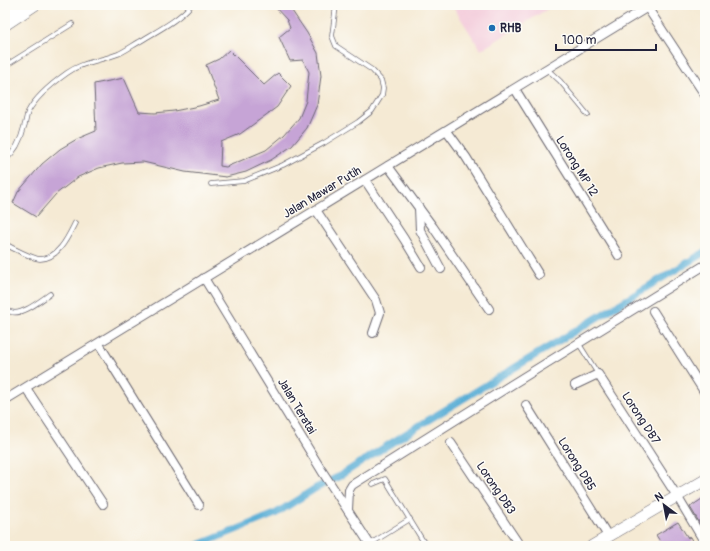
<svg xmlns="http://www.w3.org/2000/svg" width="710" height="551" font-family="Pangolin,sans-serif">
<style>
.built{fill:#f4cfdd}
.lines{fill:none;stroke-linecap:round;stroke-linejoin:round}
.canal{stroke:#58add5;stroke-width:7}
.building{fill:#c6a4d6}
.lane-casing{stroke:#6c6871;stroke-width:5.5}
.street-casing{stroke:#6c6871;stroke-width:10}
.secondary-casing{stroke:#6c6871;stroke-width:12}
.lane{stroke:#fff;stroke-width:4}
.street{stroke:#fff;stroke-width:8}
.secondary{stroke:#fff;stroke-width:11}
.poi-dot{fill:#1f6fb2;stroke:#fdfcf7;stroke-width:1.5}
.labels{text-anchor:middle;stroke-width:3;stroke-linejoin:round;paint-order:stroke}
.poi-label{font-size:12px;font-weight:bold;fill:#22223b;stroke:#fdfcf7;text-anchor:start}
.street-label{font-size:12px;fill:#22223b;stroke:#fdfcf7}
</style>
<rect width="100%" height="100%" fill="#fdfcf7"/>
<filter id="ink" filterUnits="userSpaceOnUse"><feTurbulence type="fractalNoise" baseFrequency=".025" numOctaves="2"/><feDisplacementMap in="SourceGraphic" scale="8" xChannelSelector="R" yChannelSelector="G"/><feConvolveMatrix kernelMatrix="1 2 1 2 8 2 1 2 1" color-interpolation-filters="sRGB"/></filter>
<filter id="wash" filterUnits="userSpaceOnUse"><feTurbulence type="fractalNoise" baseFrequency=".012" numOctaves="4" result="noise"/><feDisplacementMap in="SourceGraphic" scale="16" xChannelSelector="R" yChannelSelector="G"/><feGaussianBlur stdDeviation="0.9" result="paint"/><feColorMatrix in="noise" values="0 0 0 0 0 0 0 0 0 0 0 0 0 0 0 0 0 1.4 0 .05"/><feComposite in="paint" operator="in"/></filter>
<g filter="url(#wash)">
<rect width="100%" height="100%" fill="#f5ead4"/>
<!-- built -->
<polygon class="built" points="452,5 554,5 481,50"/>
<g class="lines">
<!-- canal -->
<polyline class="canal" points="196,546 275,514 316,488 338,477 407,433 705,252"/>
</g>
<g id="blocks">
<!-- building -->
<g class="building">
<polygon points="273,5 287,5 290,8 307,33 318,53 321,76 317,105 307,128 292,146 271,160 246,172 226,177 185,172 143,162 122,163 99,168 78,177 56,194 36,217 13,203 18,192 42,164 60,149 77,139 96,131 94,84 124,78 139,112 155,113 174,111 199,106 219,100 206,65 219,59 229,50 264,85 278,73 291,86 277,107 240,134 221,142 220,166 226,167 266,150 284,135 299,118 306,101 309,72 303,60 290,61 279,37 290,28 287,20"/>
<polygon points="705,497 705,532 690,507"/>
<polygon points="678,522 688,538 690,537 695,546 663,546 656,535"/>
</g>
</g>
</g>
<g filter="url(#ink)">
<use href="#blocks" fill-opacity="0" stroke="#6c6871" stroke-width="1"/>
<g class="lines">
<!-- lane casing -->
<g class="lane-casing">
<g id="lane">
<polyline points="5,66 72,24"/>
<polyline points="547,69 560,81 588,115"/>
<path d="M5 160C15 152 21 140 24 127 26 122 26 117 28 112 36 96 53 83 67 73 82 62 100 61 118 54 125 51 132 46 139 42 155 32 179 20 191 5"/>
<polyline points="211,184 244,181 283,165 324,143 358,122 372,111 382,95 383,88 381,80 372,70 336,46 332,36 336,5"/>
<path d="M5 244C12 248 34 259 40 259 58 259 68 237 75 223"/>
<path d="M5 309C7 310 9 312 11 312 22 316 41 300 50 294"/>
<polyline points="579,344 598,374"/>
<polyline points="373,484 385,479 426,546"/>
<polyline points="370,544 410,519"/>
</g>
</g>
<!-- street casing -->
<g class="street-casing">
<g id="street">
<polyline points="647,7 705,95"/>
<polyline points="515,89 619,256"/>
<polyline points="447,131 466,157 539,275"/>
<polyline points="388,166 433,227 489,309"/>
<polyline points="365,180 404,239 421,267"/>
<polyline points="419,208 420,230 441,269"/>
<polyline points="316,210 376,300 380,313 373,333"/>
<polyline points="204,278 322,471 371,546"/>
<polyline points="653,311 705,393"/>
<polyline points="99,344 199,505"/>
<polyline points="575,385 598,374 677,496 705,543"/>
<polyline points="26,388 103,504"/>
<polyline points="5,400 651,5"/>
<polyline points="526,405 608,536"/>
<polyline points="451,443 520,546"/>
<polyline points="348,510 349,490 352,485 511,385 705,265"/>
</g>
</g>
<!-- secondary casing -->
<g class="secondary-casing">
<g id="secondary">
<polyline points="5,14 19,5"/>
<polyline points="5,25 35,5"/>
<polyline points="592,546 705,480"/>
</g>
</g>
<!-- lane -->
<use href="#lane" class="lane"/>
<!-- street -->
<use href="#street" class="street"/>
<!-- secondary -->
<use href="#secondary" class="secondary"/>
</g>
</g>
<!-- markers -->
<circle class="poi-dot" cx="492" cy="28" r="4"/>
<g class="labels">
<!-- poi labels -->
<g class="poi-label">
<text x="500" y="32">RHB</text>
</g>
<!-- street labels -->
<g class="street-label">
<text transform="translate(577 166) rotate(58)" y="4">Lorong MP 12</text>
<text transform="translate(322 192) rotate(-31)" y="4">Jalan Mawar Putih</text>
<text transform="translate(297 406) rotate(59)" y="4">Jalan Teratai</text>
<text transform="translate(641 418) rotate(57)" y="4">Lorong DB7</text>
<text transform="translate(577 464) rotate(58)" y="4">Lorong DB5</text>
<text transform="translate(496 488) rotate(56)" y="4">Lorong DB3</text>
</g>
</g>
<!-- margin -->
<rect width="710" height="551" fill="none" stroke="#fdfcf7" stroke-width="20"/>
<!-- north arrow -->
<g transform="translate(664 505) rotate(328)" stroke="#fdfcf7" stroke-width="3" paint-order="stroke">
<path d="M0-3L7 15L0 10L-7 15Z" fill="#22223b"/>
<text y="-6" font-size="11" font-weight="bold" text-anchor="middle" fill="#22223b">N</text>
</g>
<!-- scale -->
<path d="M556 44v6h100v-6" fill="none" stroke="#22223b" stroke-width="2"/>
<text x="562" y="44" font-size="12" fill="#22223b" stroke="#fdfcf7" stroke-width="3" paint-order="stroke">100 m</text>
</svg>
